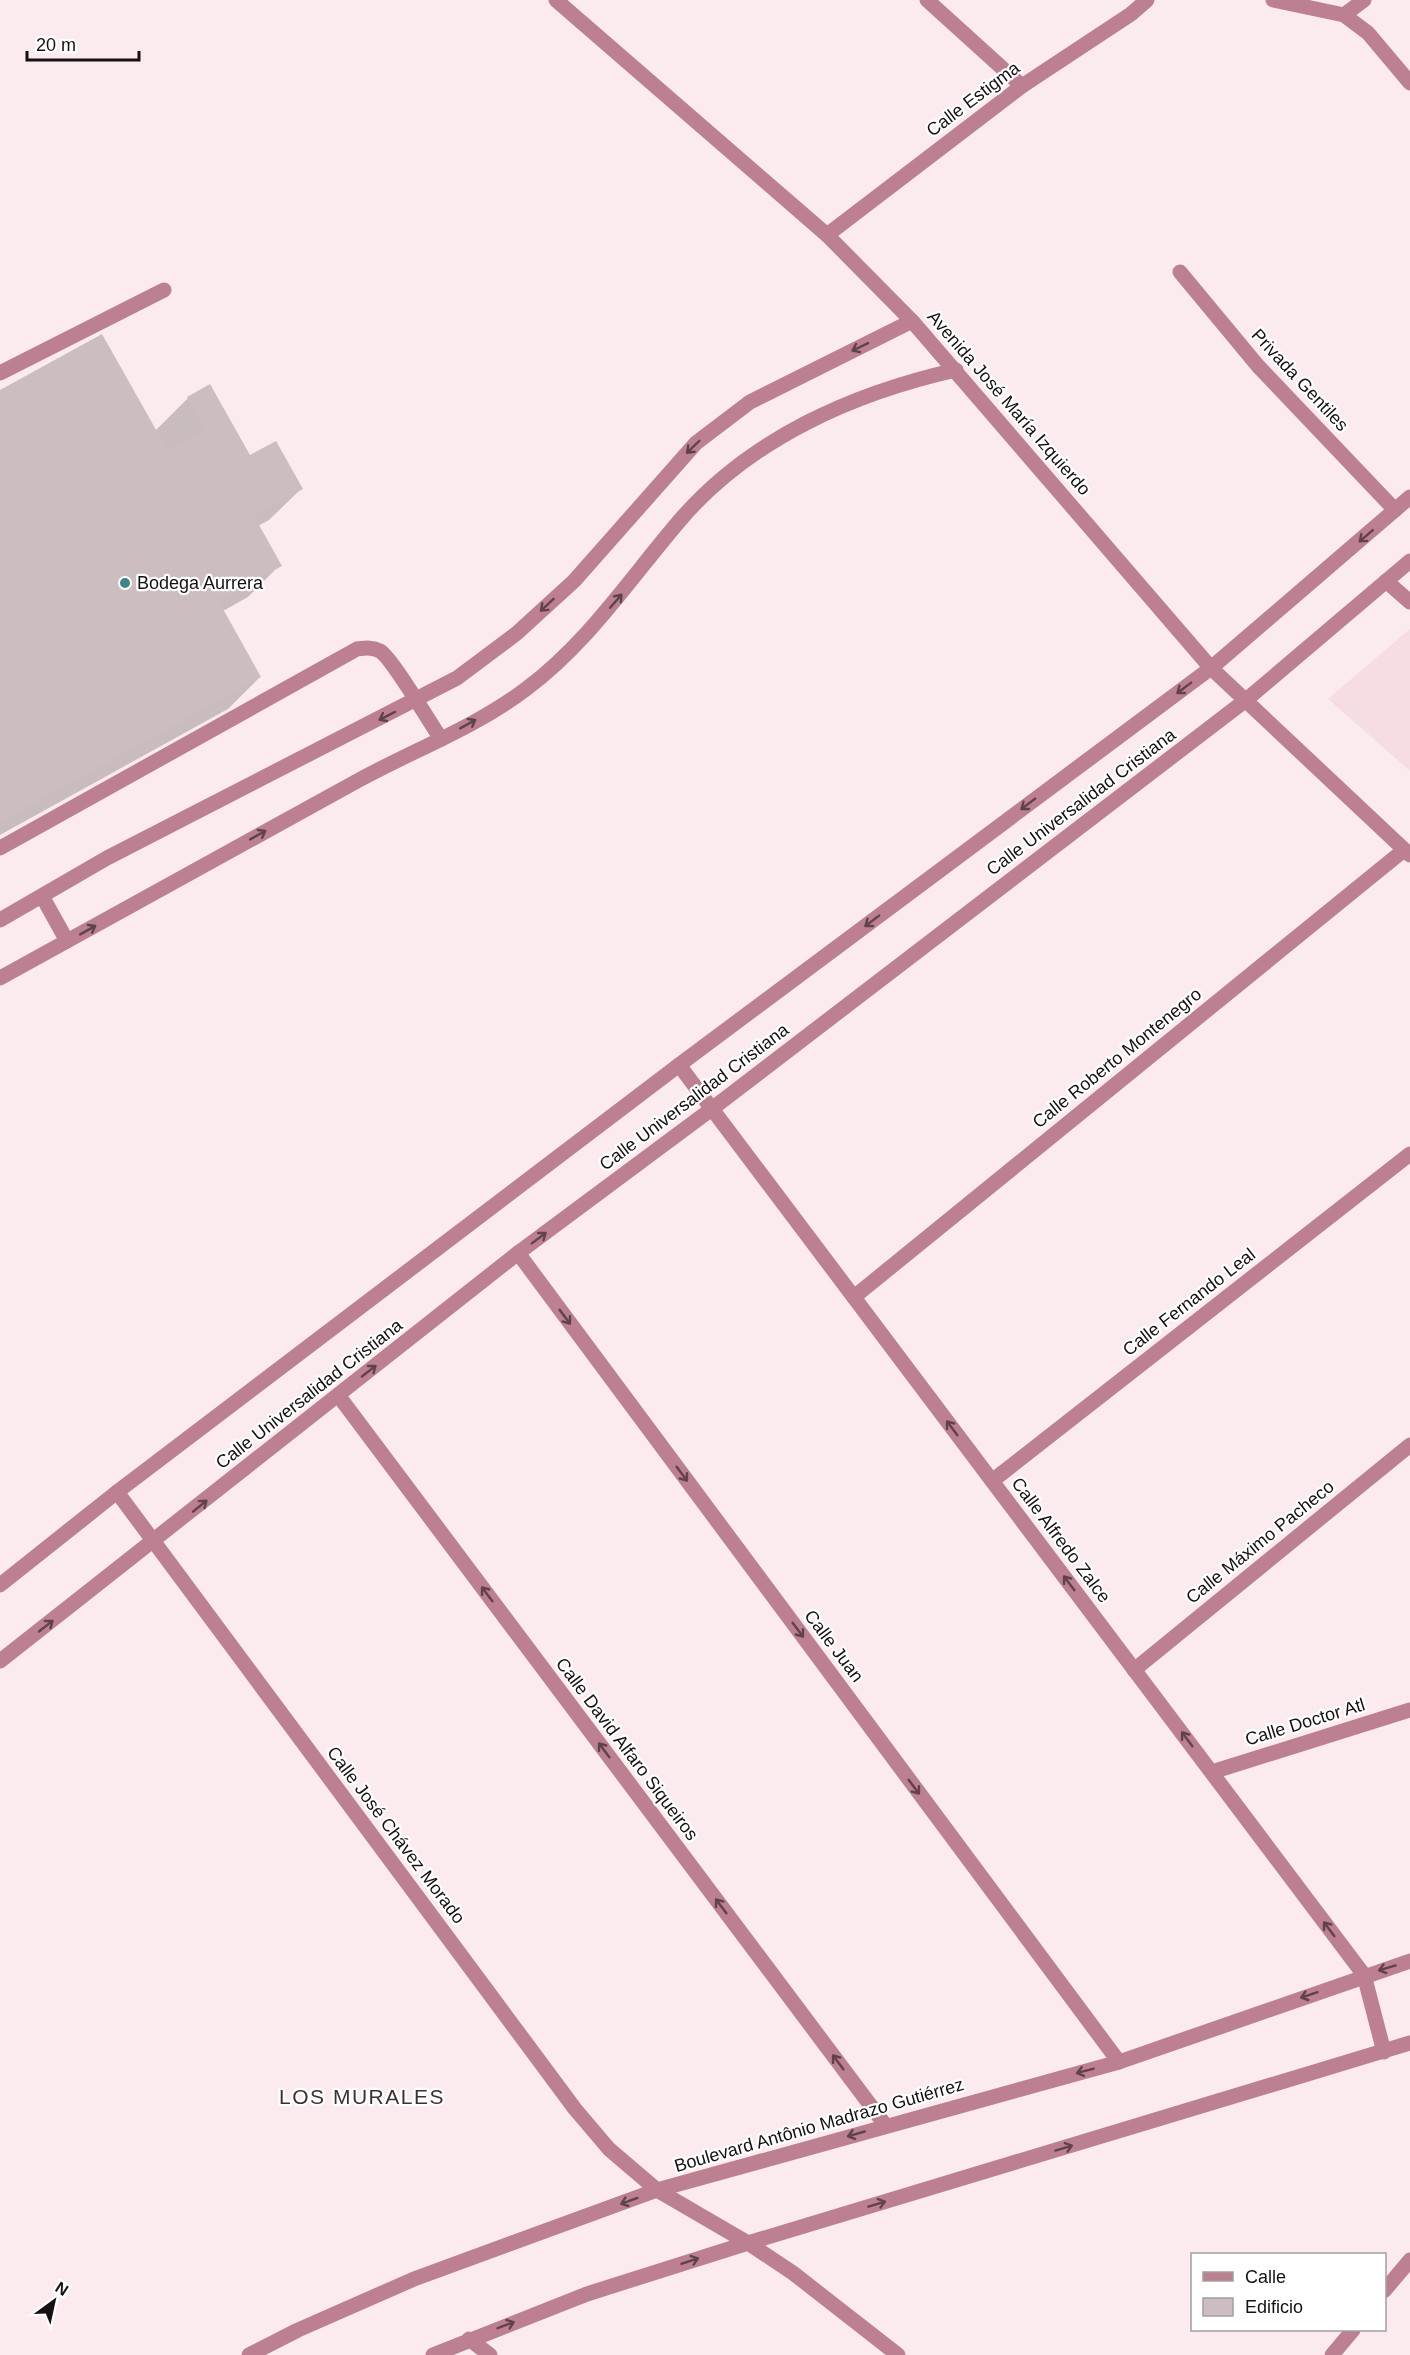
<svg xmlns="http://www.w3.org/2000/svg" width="1410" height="2355" font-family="Arial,sans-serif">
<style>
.built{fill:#f5dde3}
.shadow{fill:#0003}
.building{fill:#ccbdc1}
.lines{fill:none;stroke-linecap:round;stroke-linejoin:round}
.minor{stroke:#bc8091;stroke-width:15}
.oneway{stroke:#60424b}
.poi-dot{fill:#3d858a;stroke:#fff;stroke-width:2}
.labels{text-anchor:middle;stroke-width:4.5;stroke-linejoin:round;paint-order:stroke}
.street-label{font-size:18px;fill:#151011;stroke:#fff}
.poi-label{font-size:18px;fill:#151011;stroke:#fff;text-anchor:start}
.quarter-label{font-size:21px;letter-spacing:1.5px;fill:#3c3033;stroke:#fff}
</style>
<rect width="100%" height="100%" fill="#fbebef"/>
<!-- built -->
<polygon class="built" points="1410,629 1410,771 1328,699"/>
<!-- shadow -->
<polygon class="shadow" points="0,392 155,431 188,398 249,457 301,489 269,520 258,526 280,565 248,597 223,611 260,677 228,709 0,835"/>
<!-- building -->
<polygon class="building" points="102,334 168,451 206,430 187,397 210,384 250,455 276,441 303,489 254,516 282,566 218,600 261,677 0,822 0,390"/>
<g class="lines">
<!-- minor -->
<g class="minor">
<polyline points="556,0 827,235 912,321 1211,668 1410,855"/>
<polyline points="927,0 1022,86"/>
<polyline points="1273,0 1344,15 1368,33 1410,83"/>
<polyline points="1344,15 1364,0"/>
<polyline points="827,235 1022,86 1131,14 1147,0"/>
<polyline points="1180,272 1258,366 1395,510"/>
<polyline points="0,373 164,290"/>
<polyline points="1386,581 1410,602"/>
<path d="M0 848 357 649C366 648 372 647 380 651 392 658 430 723 441 739"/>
<polyline points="42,896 67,941"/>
<polyline points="0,920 107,858 457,678 517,633 574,581 696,443 750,402 912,321"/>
<path d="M0 978C119 912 239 846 359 780 414 750 476 727 526 689 589 642 631 577 681 519 751 438 854 393 956 370"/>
<polyline points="679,1065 1364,1975 1384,2052"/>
<polyline points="518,1253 1119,2062"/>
<polyline points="854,1297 1404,850"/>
<polyline points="338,1395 886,2126"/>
<polyline points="992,1481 1410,1154"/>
<polyline points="117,1492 575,2109 609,2149 657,2190 748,2243 793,2273 898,2355"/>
<polyline points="0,1585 117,1492 679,1065 1211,668 1410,497"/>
<polyline points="0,1661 518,1253 713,1108 1246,700 1410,561"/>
<polyline points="1134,1670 1410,1445"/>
<polyline points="1212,1772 1410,1710"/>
<polyline points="1384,2291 1410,2260"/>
<polyline points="469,2339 490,2355"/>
<polyline points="249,2355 298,2330 414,2279 657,2190 1119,2062 1410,1961"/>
<polyline points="433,2355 587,2294 748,2243 1410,2043"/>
<polyline points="1332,2355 1353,2330"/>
</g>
</g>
<!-- one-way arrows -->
<defs><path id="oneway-shaft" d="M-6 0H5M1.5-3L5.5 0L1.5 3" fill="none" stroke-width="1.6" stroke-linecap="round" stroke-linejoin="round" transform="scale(1.5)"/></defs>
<g class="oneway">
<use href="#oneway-shaft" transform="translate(860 347) rotate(154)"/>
<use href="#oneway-shaft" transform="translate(693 447) rotate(136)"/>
<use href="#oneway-shaft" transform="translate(1366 536) rotate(139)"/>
<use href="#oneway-shaft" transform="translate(616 601) rotate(-49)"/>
<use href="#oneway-shaft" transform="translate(547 605) rotate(137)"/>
<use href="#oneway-shaft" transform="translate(1184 688) rotate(143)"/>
<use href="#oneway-shaft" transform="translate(387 716) rotate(153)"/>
<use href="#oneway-shaft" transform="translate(468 724) rotate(-29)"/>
<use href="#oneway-shaft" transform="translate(1028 804) rotate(143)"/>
<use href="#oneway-shaft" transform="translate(258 835) rotate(-29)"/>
<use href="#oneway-shaft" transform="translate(872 921) rotate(143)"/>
<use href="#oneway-shaft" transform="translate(88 930) rotate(-29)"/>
<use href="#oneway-shaft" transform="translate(539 1238) rotate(-37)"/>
<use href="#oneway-shaft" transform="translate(565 1317) rotate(53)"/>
<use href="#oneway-shaft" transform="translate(369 1371) rotate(-38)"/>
<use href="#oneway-shaft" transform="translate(952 1428) rotate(-127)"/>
<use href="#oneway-shaft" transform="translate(682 1474) rotate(53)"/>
<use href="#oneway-shaft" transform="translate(200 1506) rotate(-39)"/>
<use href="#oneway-shaft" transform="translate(1069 1583) rotate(-127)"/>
<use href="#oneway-shaft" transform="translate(487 1594) rotate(-127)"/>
<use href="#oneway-shaft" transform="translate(46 1626) rotate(-38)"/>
<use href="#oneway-shaft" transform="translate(798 1630) rotate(53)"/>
<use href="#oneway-shaft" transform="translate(1187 1739) rotate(-127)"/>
<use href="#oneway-shaft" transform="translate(604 1750) rotate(-127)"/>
<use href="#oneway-shaft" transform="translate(914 1787) rotate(53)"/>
<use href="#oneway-shaft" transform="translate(721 1906) rotate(-127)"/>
<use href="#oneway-shaft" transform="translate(1329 1929) rotate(-127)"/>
<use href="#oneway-shaft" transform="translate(1387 1968) rotate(163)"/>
<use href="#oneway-shaft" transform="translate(1309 1995) rotate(161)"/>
<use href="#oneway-shaft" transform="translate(838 2062) rotate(-127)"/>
<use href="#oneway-shaft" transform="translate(1085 2071) rotate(165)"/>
<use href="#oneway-shaft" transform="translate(856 2134) rotate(164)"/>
<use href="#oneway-shaft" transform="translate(1064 2148) rotate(-17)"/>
<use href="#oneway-shaft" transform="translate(629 2201) rotate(160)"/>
<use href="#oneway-shaft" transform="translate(877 2204) rotate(-17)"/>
<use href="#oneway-shaft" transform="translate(690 2261) rotate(-18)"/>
<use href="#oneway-shaft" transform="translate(506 2325) rotate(-21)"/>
</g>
<!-- markers -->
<circle class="poi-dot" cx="125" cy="583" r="6"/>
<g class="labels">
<!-- street labels -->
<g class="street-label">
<text transform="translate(973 99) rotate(-37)" y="6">Calle Estigma</text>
<text transform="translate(1300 380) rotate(47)" y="6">Privada Gentiles</text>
<text transform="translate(1009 403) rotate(49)" y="6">Avenida José María Izquierdo</text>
<text transform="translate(1081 802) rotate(-37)" y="6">Calle Universalidad Cristiana</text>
<text transform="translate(1117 1058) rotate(-39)" y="6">Calle Roberto Montenegro</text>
<text transform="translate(694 1097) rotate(-37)" y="6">Calle Universalidad Cristiana</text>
<text transform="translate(1189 1302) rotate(-38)" y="6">Calle Fernando Leal</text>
<text transform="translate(309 1394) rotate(-38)" y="6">Calle Universalidad Cristiana</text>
<text transform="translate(1061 1540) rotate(53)" y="6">Calle Alfredo Zalce</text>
<text transform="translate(1260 1542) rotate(-39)" y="6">Calle Máximo Pacheco</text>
<text transform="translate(834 1646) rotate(53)" y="6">Calle Juan</text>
<text transform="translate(1305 1722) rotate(-17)" y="6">Calle Doctor Atl</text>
<text transform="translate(627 1749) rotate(53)" y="6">Calle David Alfaro Siqueiros</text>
<text transform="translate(396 1835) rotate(53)" y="6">Calle José Chávez Morado</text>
<text transform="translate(819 2125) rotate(-16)" y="6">Boulevard Antônio Madrazo Gutiérrez</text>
</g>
<!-- poi labels -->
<g class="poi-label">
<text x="137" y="589">Bodega Aurrera</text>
</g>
<!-- quarter labels -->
<g class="quarter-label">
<text x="362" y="2104">LOS MURALES</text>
</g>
</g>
<!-- legend -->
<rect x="1191" y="2253" width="195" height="78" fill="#ffffff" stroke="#a19fa0" stroke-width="1.5"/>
<rect x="1203" y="2272" width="30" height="9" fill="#bc8091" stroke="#a19fa0" stroke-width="1.5"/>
<text x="1245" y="2283" font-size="18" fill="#151011">Calle</text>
<rect x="1203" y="2298" width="30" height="18" fill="#ccbdc1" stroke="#a19fa0" stroke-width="1.5"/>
<text x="1245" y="2313" font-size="18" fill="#151011">Edificio</text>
<!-- north arrow -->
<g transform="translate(54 2301) rotate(33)" stroke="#ffffff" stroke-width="4.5" paint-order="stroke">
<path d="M0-4.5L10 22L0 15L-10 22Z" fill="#151011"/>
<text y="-9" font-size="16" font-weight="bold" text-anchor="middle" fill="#151011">N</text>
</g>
<!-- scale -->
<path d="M27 51v9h112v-9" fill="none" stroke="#151011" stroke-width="3"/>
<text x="36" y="51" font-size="18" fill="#151011" stroke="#ffffff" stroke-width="4.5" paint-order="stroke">20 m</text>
</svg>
